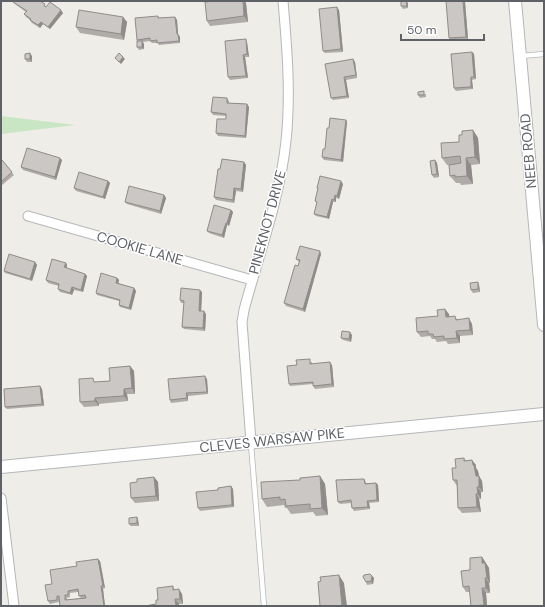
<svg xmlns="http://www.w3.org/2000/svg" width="545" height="607" font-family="'DM Sans',sans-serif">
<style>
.green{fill:#c8e6c4}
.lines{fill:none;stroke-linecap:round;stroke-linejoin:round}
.service-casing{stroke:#b4b7ba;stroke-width:6}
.minor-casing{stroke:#b4b7ba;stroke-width:11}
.tertiary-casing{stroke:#b4b7ba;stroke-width:14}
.service{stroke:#fff;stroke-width:4.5}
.minor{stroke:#fff;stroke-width:9}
.tertiary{stroke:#fff;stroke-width:12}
.wall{fill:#afaba9;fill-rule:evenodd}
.shaded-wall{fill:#8e8b89}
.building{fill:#cbc7c4;stroke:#8e8b89;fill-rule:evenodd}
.labels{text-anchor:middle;stroke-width:3;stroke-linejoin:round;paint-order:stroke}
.street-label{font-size:14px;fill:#5e6266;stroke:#fff}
</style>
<rect width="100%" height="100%" fill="#efede7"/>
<!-- green -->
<polygon class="green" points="1,116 75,125 1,134"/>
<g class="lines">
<!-- service casing -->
<g class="service-casing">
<g id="service">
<polyline points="521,56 544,54"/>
<polyline points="251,444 264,606"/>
</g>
</g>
<!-- minor casing -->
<g class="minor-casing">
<g id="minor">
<polyline points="28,216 252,280"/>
<path d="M251 442 242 322 244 310C259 254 280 198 286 141 291 94 287 48 283 1"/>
<polyline points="1,498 14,606"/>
</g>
</g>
<!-- tertiary casing -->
<g class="tertiary-casing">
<g id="tertiary">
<polyline points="515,1 544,325"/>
<polyline points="1,467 544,414"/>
</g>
</g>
<!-- service -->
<use href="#service" class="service"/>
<!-- minor -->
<use href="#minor" class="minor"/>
<!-- tertiary -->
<use href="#tertiary" class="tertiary"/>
</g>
<!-- wall -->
<g class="wall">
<polygon points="13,2 47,7 63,13 50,29 43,24 40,28 32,23 30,20 26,17 24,14 26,12 15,4"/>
<polygon points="465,2 468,39 451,41 449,38"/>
<polygon points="246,3 248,22 210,26 207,21"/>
<polygon points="408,3 408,8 403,9 401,6"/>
<polygon points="339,10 343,52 325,53 323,51"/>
<polygon points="158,16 159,18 175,17 177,20 178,34 180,37 180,43 159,45 158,43 152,43 150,41 143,42 144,44 144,49 139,50 137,47 138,41 137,40"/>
<polygon points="123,17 127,22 124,40 80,33 76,27"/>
<polygon points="247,42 249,57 245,57 248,78 230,80 228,77"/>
<polygon points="472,52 474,54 476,79 472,80 473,89 456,91 454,88"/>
<polygon points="32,56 32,62 27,62 25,59"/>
<polygon points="353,59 355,62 357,78 346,80 349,98 333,100 331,98"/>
<polygon points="426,94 426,97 420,98 418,95"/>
<polygon points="227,98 229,101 229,103 247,104 249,107 246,138 218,136 216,133 226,119 226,116 213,115 211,112"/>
<polygon points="346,120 347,122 343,162 324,160 322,157 325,149 329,128"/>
<polygon points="473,130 478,138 480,164 471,165 473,184 461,185 460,183 456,183 450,176 449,165 447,165 442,158 459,142 462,135"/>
<polygon points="1,160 14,175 1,186"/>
<polygon points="62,160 56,180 23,170 21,167"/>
<polygon points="435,160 437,163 439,177 434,178 432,175"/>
<polygon points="244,162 246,165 243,192 236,191 234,203 216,200 214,197 220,169"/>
<polygon points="108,181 110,183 105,199 76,191 74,188"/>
<polygon points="343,184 339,199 336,198 336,202 333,202 329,219 316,216 314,214 317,203 315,201 318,189 317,188"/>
<polygon points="164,195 166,198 161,214 127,204 125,202"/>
<polygon points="231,210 233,212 229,226 227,225 224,238 209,233 207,231"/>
<polygon points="321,254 305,312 286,306 284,303 299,262 296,259"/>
<polygon points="35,262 37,265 32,281 5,273 4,271"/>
<polygon points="66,263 67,265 67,268 85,274 87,276 83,292 74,290 72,295 60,292 58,289 59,286 48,283 46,280"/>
<polygon points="117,278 119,280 118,283 134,288 136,291 131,310 120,307 119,305 119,301 97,295 96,293"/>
<polygon points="479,285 480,292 473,293 471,290"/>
<polygon points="202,292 201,311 206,314 205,331 184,329 182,327 184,303 181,303 180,300"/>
<polygon points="449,314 449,316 472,324 473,335 460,336 460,343 448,344 446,341 437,342 435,339 432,339 430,336 421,337 417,332 438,316"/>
<polygon points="352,335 351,342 343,340 341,338"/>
<polygon points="312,362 312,364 332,365 334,387 315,389 313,386 313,384 290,386 289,384 297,365"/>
<polygon points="130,366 134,371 135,394 127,394 128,401 99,404 99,406 84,407 80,402 96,382 110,381"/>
<polygon points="207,379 208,394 188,396 188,401 171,403 170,400"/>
<polygon points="40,386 42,389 44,406 7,409 5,407"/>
<polygon points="464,458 466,461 476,465 476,468 478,471 479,476 482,481 483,492 481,492 481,499 479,499 481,512 462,513 458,508 457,486 453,480 456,468"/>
<polygon points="320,476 325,484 328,515 316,516 313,512 291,514 287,508 285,508 284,505 267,507 262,499 300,480"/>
<polygon points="154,477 158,482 159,501 135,503 131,498 137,482"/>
<polygon points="364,479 366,482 366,483 376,483 378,485 379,502 369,503 370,509 354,511 352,508 351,503 340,504 338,502"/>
<polygon points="231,486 233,489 234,507 200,511 198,508 218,490"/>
<polygon points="137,517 138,520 139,526 131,526 129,524"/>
<polygon points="482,557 489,568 490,583 489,583 490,593 486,593 487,606 471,606 470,592 466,592 463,587 470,570"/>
<path d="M100 561 105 588 103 589 105 606H60L59 599V602L50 604 48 601 77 566ZM78 592 79 596 81 598 67 600V598L70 597V593Z"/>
<polygon points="372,576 374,578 373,584 367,585 366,582"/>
<polygon points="173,586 175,590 182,594 183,604 156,604 158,600"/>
</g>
<!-- shaded-wall -->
<g class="shaded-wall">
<polygon points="243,1 245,1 246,3 248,22 244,16"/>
<polygon points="406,1 408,3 408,8 407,6"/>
<polygon points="463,1 464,1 465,2 468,39 466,37"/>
<polygon points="337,7 339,10 343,52 341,49"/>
<polygon points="61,10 63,13 50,29 48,27"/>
<polygon points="123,17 127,22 124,40 121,34"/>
<polygon points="175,17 177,20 178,34 180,37 180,43 179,41 177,34"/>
<polygon points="41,22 43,24 40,28 38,25"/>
<polygon points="246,39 247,42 249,57 247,54"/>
<polygon points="142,41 144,44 144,49 142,47"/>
<polygon points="472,52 474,54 476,79 474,77"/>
<polygon points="30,53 32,56 32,62 30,59"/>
<polygon points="243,55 245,57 248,78 246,76"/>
<polygon points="123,57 125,59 121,64 119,62"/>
<polygon points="353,59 355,62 357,78 356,75"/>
<polygon points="344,77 346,80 349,98 347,96"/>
<polygon points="471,77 472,80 473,89 471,87"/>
<polygon points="247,104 249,107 246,138 245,136"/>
<polygon points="346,120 347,122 343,162 341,160"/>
<polygon points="473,130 478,138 480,164 475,157"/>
<polygon points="60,158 62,160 56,180 55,177"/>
<polygon points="466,158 471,165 473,184 467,176"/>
<polygon points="435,160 437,163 439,177 437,174"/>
<polygon points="244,162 246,165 243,192 241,189"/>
<polygon points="108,181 110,183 105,199 103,197"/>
<polygon points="341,181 343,184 339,199 337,196"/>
<polygon points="234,188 236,191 234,203 233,200"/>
<polygon points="164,195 166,198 161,214 160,211"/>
<polygon points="335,195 336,198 336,202 334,200"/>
<polygon points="332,199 333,202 329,219 327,217"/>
<polygon points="231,210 233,212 229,226 227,223"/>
<polygon points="226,223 227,225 224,238 222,235"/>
<polygon points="320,251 321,254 305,312 303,309"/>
<polygon points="35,262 37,265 32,281 30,279"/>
<polygon points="66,263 67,265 66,270 64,267"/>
<polygon points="85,274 87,276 83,292 81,290"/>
<polygon points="117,278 119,280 118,285 116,283"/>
<polygon points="478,282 479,285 480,292 478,289"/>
<polygon points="72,287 74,290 72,295 70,293"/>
<polygon points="134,288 136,291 131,310 129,308"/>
<polygon points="200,290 202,292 201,314 199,311"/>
<polygon points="445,309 449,314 450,322 446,317"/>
<polygon points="204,311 206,314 205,331 203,328"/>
<polygon points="469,318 472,324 473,335 470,330"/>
<polygon points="456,331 460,336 460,343 457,338"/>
<polygon points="350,332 352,335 351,342 349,339"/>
<polygon points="330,362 332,365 334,387 332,384"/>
<polygon points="130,366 134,371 135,394 132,388"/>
<polygon points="205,376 207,379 208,394 207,392"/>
<polygon points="40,386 42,389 44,406 42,404"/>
<polygon points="124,389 127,394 128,401 124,396"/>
<polygon points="186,393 188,396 188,401 187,398"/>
<polygon points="95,398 99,404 99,406 95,401"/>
<polygon points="472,460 476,465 476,468 478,471 479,476 482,481 483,492 479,487 473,465"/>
<polygon points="320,476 325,484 328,515 322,508"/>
<polygon points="154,477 158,482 159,501 156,496"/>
<polygon points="376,483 378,485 379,502 377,500"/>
<polygon points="231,486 233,489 234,507 232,505"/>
<polygon points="477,487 481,492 481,499 478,494"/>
<polygon points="476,494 479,499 481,512 477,507"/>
<polygon points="367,501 369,503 370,509 368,507"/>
<polygon points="137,517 138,520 139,526 137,523"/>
<polygon points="482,557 489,568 490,583 487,578 482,563"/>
<polygon points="98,559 100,561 105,588 103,586"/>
<polygon points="339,575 344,583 347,606 342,606"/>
<polygon points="372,576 374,578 373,584 371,581"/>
<polygon points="485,578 489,583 490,593 486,588"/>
<polygon points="101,586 103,589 105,606 104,606"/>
<polygon points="482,588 486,593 487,606 485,606 484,605"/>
<polygon points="179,589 182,594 183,604 180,599"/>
<polygon points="175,599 179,604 179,606 176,606"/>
</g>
<!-- building -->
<g class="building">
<polygon points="14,1 40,1 45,4 44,6 46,7 50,2 61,10 48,27 41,22 38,25 30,20 31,19 24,14 27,11 13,2"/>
<polygon points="213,1 243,1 244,16 207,21 205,2"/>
<polygon points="401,1 406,1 407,6 401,6"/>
<polygon points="446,1 463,1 466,37 449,38"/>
<polygon points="337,7 341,49 323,51 319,9"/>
<polygon points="79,10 123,17 121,34 76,27"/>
<polygon points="158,16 158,18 175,17 177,34 178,34 179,41 157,43 157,40 150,41 150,38 137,40 135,18"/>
<polygon points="246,39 247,54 243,55 246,76 228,77 225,41"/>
<rect x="137" y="41" width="5" height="6"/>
<polygon points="472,52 474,77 471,77 471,87 454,88 451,54"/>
<polygon points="30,53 30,59 25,59 25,54"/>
<polygon points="119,53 123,57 119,62 115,58"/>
<polygon points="353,59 356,75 344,77 347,96 331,98 325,64"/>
<polygon points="424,91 424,95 418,95 418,92"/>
<polygon points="213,97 227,98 227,103 247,104 245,136 216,133 217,119 226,119 226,114 211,112"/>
<polygon points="330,118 346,120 341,160 322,157 323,149 325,149 327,128 329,128"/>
<polygon points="473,130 475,157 466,158 467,176 455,177 455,175 450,176 449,165 461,163 460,156 442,158 441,143 459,142 459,135 462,135 462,131"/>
<polygon points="27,148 60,158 55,177 21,167"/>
<polygon points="222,159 244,162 241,189 234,188 233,200 214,197 218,169 220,169"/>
<polygon points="1,160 2,160 12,172 1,182"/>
<polygon points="435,160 437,174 432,175 430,161"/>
<polygon points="79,172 108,181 103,197 74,188"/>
<polygon points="320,176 341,181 337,196 335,195 334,200 332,199 327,217 314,214 317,202 315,201 318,188 317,188"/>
<polygon points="129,186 164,195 160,211 125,202"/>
<polygon points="214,205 231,210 227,223 226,223 222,235 207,231"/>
<polygon points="300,246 320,251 303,309 284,303 295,265 298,266 300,260 296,259"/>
<polygon points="9,254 35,262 30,279 4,271"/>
<polygon points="52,259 66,263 64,267 85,274 81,290 72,287 70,293 58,289 59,284 46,280"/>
<polygon points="101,273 117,278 116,283 134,288 129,308 119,305 120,300 96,293"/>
<polygon points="478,282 478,289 471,290 470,283"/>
<polygon points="181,288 200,290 199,311 204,311 203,328 182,327 184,301 180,300"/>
<polygon points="445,309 446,317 455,316 456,320 469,318 470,330 456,331 457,338 444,339 444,336 434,337 433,334 428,334 428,331 417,332 416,318 438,316 437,310"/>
<polygon points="342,331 350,332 349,339 341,338"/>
<polygon points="310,359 310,364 330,362 332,384 313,386 313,382 289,384 287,366 297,365 296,360"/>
<polygon points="130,366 132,388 124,389 124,396 95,398 95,401 80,402 79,379 93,378 94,382 110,381 109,368"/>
<polygon points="205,376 207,392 186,393 187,398 170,400 168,379"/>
<polygon points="40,386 42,404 5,407 4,389"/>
<polygon points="464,458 464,461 472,460 473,465 474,465 476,476 479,476 479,487 477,487 478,494 476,494 477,507 458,508 457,480 453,480 452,468 456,468 455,459"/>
<polygon points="320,476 322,508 310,509 310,504 286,506 285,499 280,500 280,497 262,499 261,482 300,480 300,478"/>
<polygon points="154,477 156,496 131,498 130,483 137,482 137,479"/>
<polygon points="364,479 365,484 376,483 377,500 367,501 368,507 352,508 351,500 338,502 336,480"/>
<polygon points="231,486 232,505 198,508 196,492 218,490 218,488"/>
<polygon points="137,517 137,523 129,524 129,518"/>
<polygon points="482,557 482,563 485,563 487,578 485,578 486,588 482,588 484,605 471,606 469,586 463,587 461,571 470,570 470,558"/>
<path d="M98 559 103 586H101L104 606H60L59 596H57V600L48 601 45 585 52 584 50 570 77 566 76 562ZM78 589 79 596 85 595 86 598 65 600V595H68V591Z"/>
<polygon points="370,574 372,576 371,581 366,582 363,577 364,575"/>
<polygon points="339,575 342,606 316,606 320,606 318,582 321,581 320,577"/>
<polygon points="173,586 173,590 179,589 180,599 175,599 176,606 145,606 156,604 156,600 158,600 157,588"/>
</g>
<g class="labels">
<!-- street labels -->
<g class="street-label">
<text transform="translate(528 151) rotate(-95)" y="5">NEEB ROAD</text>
<text transform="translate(267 222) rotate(-75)" y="5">PINEKNOT DRIVE</text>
<text transform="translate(140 248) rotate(16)" y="5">COOKIE LANE</text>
<text transform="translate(272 440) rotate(-6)" y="5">CLEVES WARSAW PIKE</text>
</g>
</g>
<!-- border -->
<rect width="545" height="607" fill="none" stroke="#5e6266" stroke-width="4"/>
<!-- scale -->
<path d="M401 34v6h83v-6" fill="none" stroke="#5e6266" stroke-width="2"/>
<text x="407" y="34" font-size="12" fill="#5e6266" stroke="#ffffff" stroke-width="3" paint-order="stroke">50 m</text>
</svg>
